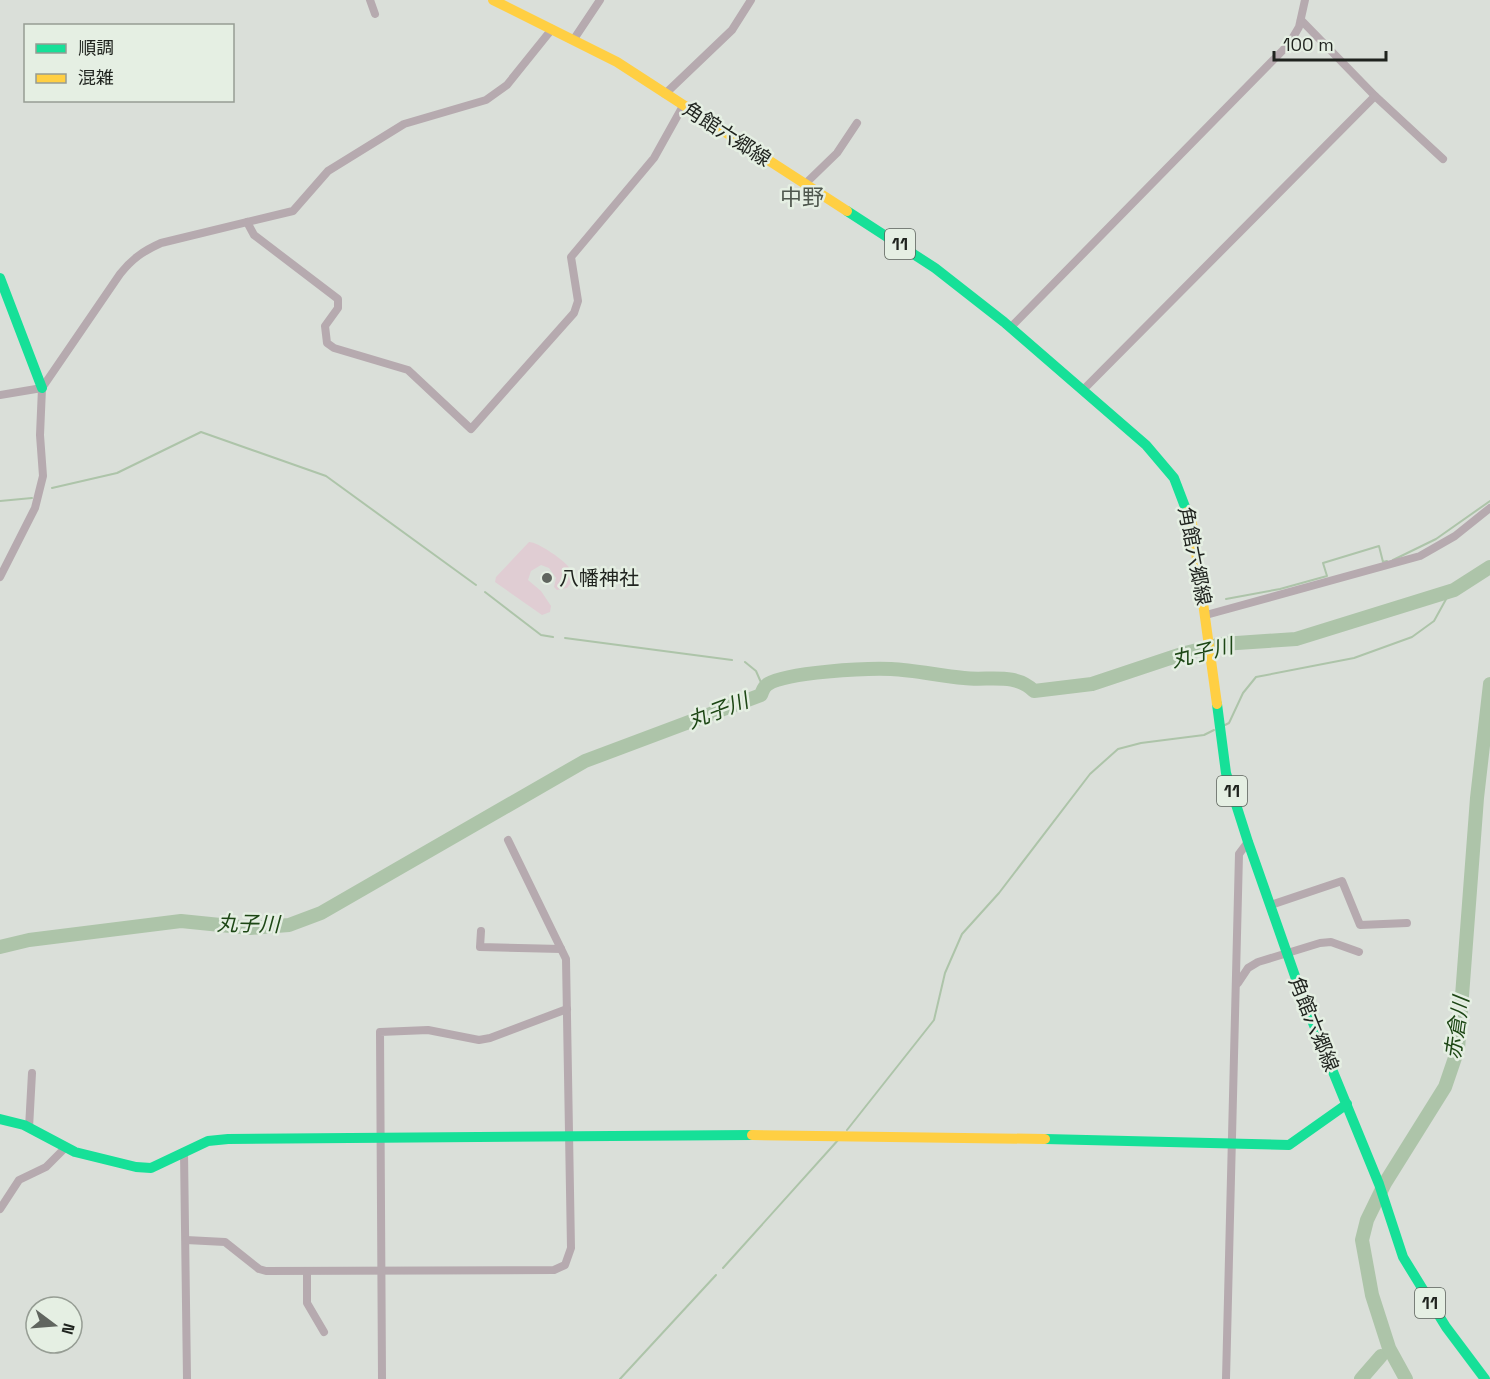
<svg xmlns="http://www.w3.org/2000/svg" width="1490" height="1379" font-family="'Space Grotesk','Noto Sans JP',sans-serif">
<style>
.green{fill:#e0cdd3}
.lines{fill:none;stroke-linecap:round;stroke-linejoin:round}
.stream{stroke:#adc4a9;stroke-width:2}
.river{stroke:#adc4a9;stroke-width:14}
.street{stroke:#b6aaaf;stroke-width:8}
.fast{stroke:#16e098;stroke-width:10}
.slow{stroke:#ffcf43;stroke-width:10}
.poi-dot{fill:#60655f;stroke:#e5efe3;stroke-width:2}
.labels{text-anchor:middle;stroke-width:5;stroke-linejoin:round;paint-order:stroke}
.shield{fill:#e5efe3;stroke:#5a6059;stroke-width:1.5}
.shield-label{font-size:18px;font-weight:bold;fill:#1f231e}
.street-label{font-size:20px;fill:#1f231e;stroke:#e5efe3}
.poi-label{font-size:20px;fill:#1f231e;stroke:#e5efe3;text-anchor:start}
.water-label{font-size:21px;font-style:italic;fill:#1d4715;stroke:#e5efe3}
.quarter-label{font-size:22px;fill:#4f584e;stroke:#e5efe3}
</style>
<rect width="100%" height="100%" fill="#dadfd9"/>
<!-- green -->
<path class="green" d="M529 542C538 542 566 561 571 570 575 576 571 583 567 588L557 590 554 587 556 578 549 568 541 565 531 571 528 580 541 591 551 606 550 612 542 615 495 582 496 577Z"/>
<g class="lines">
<!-- stream -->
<g class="stream">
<polyline points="52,488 117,473 201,432 326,476 476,585"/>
<polyline points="0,501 32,498"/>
<polyline points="1393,560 1436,539 1490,501"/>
<polyline points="485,592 541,635 553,637"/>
<polyline points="1226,599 1280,589 1327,576 1323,563 1379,546 1383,562 1387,561"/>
<polyline points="565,638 732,660"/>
<polyline points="745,662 756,671 763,687"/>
<polyline points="1225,725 1229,723 1243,693 1256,677 1354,658 1412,637 1434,621 1450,592"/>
<polyline points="847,1130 934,1020 945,973 962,934 999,893 1090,774 1118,749 1141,743 1204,735 1214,730"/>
<polyline points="723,1268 839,1139"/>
<polyline points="620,1379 716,1275"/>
</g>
<!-- river -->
<g class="river">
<path d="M0 947 29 940 181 921 250 928 289 925 321 913 585 761 761 695C763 690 763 687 768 684 787 672 867 668 891 669 915 670 940 676 964 678 988 681 1015 672 1034 691L1092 684 1185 653 1222 644 1296 639 1454 590 1490 567"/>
<polyline points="1361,1379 1381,1356"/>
<polyline points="1406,1379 1389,1348 1372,1295 1362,1240 1367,1220 1385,1183 1445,1087 1458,1049 1477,798 1490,684"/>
</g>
<!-- street -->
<g class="street">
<polyline points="370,0 375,14"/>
<polyline points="1301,20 1375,96 1443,159"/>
<polyline points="574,39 600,0"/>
<polyline points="665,94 732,30 751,0"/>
<polyline points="805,184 837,153 857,123"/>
<polyline points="247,222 254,235 338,299 338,308 325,326 327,343 334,348 408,370 471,429 574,313 578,301 571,257 654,158 683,106"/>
<polyline points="1011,327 1289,44 1299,27 1305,0"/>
<polyline points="1083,390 1375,96"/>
<path d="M0 395 42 388 120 274C132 259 143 251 161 243L293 211 328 171 404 124 486 100 507 85 552 29"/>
<polyline points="0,577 35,508 43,476 40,435 42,388"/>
<polyline points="1206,615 1420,556 1455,536 1490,508"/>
<polyline points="1271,905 1342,881 1360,925 1407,923"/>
<polyline points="481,931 480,947 561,949"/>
<polyline points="1238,983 1248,968 1258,962 1320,943 1331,942 1359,952"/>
<polyline points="29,1128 32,1073"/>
<polyline points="184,1152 187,1379"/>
<polyline points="0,1209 19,1180 46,1167 65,1148"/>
<polyline points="186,1240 225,1242 259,1269 266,1271 554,1270 565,1265 571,1248 566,959 508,840"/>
<polyline points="307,1271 307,1303 324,1332"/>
<polyline points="382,1379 380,1032 428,1030 479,1040 490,1038 567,1009"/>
<polyline points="1226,1379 1239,854 1248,842"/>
</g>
<!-- fast -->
<g class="fast">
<polyline points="847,211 935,268 1004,322 1146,445 1174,478 1187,512"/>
<polyline points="0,278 42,388"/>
<polyline points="1217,704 1226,773 1248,842 1302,996 1379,1184 1403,1257 1446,1327 1485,1379"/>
<polyline points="0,1119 24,1125 75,1152 136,1167 151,1168 208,1141 228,1139 752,1135"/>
<polyline points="1045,1139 1289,1145 1347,1104"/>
</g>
<!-- slow -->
<g class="slow">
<polyline points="493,0 617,62 847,211"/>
<polyline points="1187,512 1192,523 1217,704"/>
<polyline points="752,1135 1045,1139"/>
</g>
</g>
<!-- markers -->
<circle class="poi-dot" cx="547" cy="578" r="6"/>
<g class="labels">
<!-- shield labels -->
<g class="shield">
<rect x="885" y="229" width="30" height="30" rx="4.5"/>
<rect x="1217" y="776" width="30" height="30" rx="4.5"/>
<rect x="1415" y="1288" width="30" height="30" rx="4.5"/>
</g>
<g class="shield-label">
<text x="900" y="250">11</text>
<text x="1232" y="797">11</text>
<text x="1430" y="1309">11</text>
</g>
<!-- street labels -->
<g class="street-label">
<text transform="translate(727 134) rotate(33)" y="7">角館六郷線</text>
<text transform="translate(1195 556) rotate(79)" y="7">角館六郷線</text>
<text transform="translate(1314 1024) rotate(68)" y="7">角館六郷線</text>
</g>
<!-- poi labels -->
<g class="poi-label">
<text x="559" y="585">八幡神社</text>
</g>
<!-- water labels -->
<g class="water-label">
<text transform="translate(1202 653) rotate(-14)" y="7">丸子川</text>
<text transform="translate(718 711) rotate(-21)" y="7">丸子川</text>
<text transform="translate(248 924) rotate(1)" y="7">丸子川</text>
<text transform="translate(1457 1028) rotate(-82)" y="7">赤倉川</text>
</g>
<!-- quarter labels -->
<g class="quarter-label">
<text x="802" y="205">中野</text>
</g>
</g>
<!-- legend -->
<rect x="24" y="24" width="210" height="78" fill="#e5efe3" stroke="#969d94" stroke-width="1.5"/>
<rect x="36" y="44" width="30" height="9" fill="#16e098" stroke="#969d94" stroke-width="1.5"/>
<text x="78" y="54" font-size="18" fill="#1f231e">順調</text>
<rect x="36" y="74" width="30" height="9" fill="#ffcf43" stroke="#969d94" stroke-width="1.5"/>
<text x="78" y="84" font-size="18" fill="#1f231e">混雑</text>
<!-- north arrow -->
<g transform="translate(54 1325) rotate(106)"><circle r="28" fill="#e5efe3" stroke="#969d94" stroke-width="1.5"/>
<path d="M0-4.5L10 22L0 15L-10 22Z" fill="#60655f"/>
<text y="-9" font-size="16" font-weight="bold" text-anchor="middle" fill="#1f231e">N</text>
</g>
<!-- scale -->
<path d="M1274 51v9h112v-9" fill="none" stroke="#1f231e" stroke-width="3"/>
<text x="1283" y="51" font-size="18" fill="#1f231e" stroke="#e5efe3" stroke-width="4.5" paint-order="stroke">100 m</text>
</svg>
